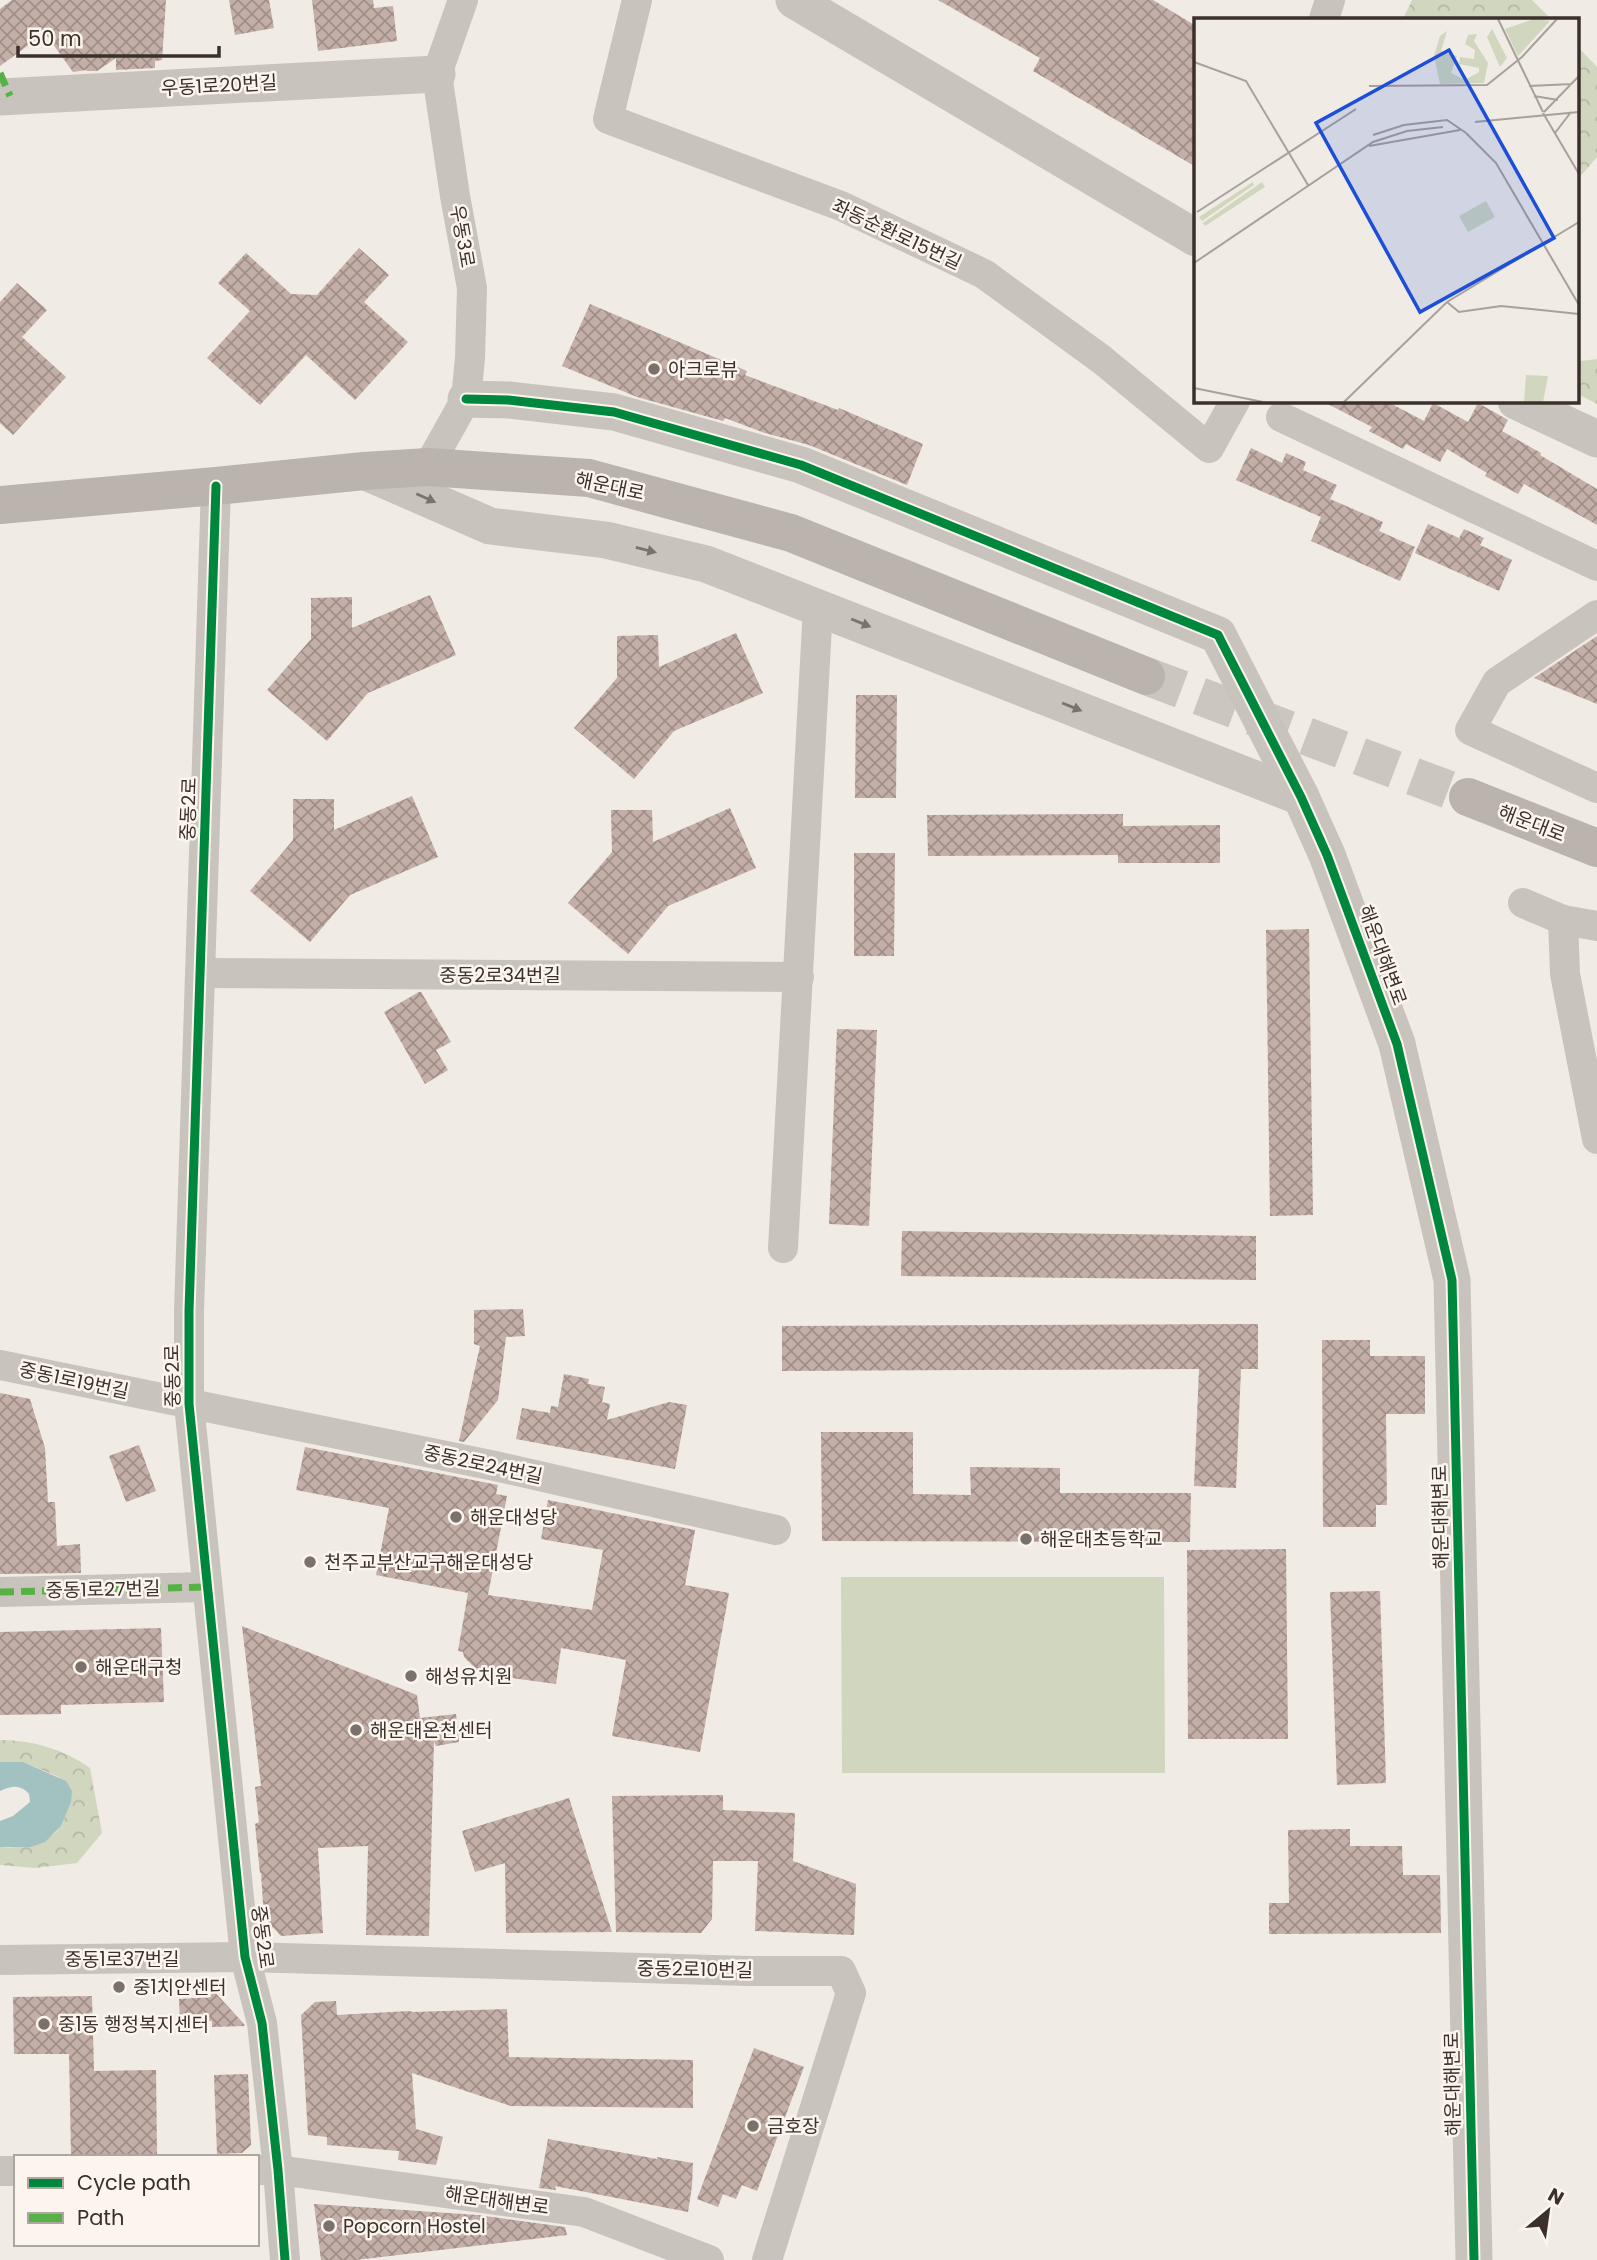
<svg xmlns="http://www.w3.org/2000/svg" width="1597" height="2260" font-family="Poppins,'Noto Sans KR',sans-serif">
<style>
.grass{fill:#d1d6bf}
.forest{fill:url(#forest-crowns)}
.water{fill:#a1c2c1}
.building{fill:url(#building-cross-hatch)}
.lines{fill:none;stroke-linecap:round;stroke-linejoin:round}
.secondary-tunnel{stroke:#ccc6c0;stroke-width:38;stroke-dasharray:38 19;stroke-linecap:butt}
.minor{stroke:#c9c3be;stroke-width:30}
.tertiary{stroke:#c9c3be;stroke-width:37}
.secondary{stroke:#bab3ae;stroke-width:38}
.quiet{stroke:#57b246;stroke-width:7;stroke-dasharray:14 7;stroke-linecap:butt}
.cycleway-casing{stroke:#fbf5ee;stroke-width:13}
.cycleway{stroke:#00873e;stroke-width:9}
.oneway{fill:#7b726d}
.poi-dot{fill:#7a716c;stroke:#fbf5ee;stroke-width:2.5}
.labels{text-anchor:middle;stroke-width:5;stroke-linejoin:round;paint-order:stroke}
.street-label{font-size:19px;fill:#3b302b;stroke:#fbf5ee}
.poi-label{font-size:19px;fill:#3b302b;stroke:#fbf5ee;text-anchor:start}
.inset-road{fill:none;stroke:#a8a09b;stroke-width:2}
.view{fill:#1d4ed8;fill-opacity:0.15;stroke:#1d4ed8;stroke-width:3.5}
.inset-edge{fill:none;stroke:#3b302b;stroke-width:3.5}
</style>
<defs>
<pattern id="forest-crowns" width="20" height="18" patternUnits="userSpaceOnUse" patternTransform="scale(1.75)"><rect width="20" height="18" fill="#d1d6bf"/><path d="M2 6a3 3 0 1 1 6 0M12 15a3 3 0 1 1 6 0" fill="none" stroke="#b4b8a4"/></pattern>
<pattern id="building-cross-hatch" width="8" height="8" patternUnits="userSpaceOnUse" patternTransform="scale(1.75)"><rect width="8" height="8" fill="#c3afa7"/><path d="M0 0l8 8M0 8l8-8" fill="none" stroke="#a08f88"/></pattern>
</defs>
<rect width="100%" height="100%" fill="#f0ebe5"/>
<!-- grass -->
<polygon class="grass" points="841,1577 1164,1577 1165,1773 842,1773"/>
<!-- forest -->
<g class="forest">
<polygon points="1412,0 1532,0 1551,19 1403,19"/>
<polygon points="1578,47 1597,67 1597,157 1578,179"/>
<polygon points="1578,358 1581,361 1597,359 1597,404 1578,394"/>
<path d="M0 1740C32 1740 63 1749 90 1768L102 1833 77 1863 35 1868 0 1865V1847C22 1849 51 1844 62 1824 65 1817 67 1809 71 1802L59 1777 23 1762H0Z"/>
</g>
<!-- water -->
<path class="water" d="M0 1762H23L66 1781 72 1791 71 1802 61 1826 45 1842 31 1847H0V1821L13 1816 30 1802 29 1794C20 1784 11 1786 0 1791Z"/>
<!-- building -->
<g class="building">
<polygon points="12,0 166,0 162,60 155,61 155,68 116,70 116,58 97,71 87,71 86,70 73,72 45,33 0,66 0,9"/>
<polygon points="229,0 269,0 274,28 235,35"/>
<polygon points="312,0 373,0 374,8 393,6 397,41 318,51"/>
<polygon points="938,0 1153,0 1196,26 1196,167 1033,71 1040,58"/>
<polygon points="359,248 389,275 364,302 408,342 355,400 306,355 260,405 207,358 250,311 218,283 246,253 291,294 317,295"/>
<polygon points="17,283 47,310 22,337 66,377 13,435 0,423 0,302"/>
<polygon points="590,304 747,371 745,375 838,410 839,408 923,444 907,485 809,445 765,433 725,418 723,421 637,397 562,366"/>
<polygon points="1322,401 1386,401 1424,421 1433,403 1468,422 1478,403 1508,420 1502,431 1541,453 1540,455 1597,489 1597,525 1524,484 1518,494 1485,476 1487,473 1447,449 1440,462 1406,444 1403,449 1369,431 1372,427"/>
<polygon points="1251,448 1282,463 1286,453 1306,462 1303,470 1337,485 1330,499 1383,522 1379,531 1415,547 1400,581 1311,541 1321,517 1236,480"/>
<polygon points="1428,524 1459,538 1464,529 1484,538 1480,545 1512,560 1499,591 1415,553"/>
<polygon points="430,595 456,655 368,693 327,741 267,690 311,639 311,598 352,597 352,628"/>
<polygon points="736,633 763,693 674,731 634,779 574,728 617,678 617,636 658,635 659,667"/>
<polygon points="1597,636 1597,704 1534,678"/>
<polygon points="856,695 897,695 896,798 855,798"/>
<polygon points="412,796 438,857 350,895 310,942 250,891 293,840 293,799 334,799 334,830"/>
<polygon points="730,808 756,868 668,906 628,954 568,903 612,852 611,810 652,810 653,842"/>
<polygon points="1123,814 1123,826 1220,825 1220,863 1118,863 1118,855 928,856 927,815"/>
<polygon points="854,853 895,853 894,956 854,956"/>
<polygon points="1309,929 1313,1215 1270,1216 1266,930"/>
<polygon points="419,992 421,992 451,1042 436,1050 448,1070 425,1084 384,1012"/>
<polygon points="837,1029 877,1030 869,1226 829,1224"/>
<polygon points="902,1231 1256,1236 1256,1280 901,1276"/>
<polygon points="523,1309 525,1336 506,1337 498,1400 464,1442 459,1441 480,1346 474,1344 474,1310"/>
<polygon points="1258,1324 1258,1369 1241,1369 1236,1488 1194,1486 1199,1369 782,1371 782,1326"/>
<polygon points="1322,1340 1370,1340 1370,1356 1425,1356 1425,1414 1386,1414 1387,1505 1376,1505 1376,1527 1323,1527"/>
<polygon points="564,1374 589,1379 588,1384 605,1387 602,1402 610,1404 607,1420 669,1402 687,1405 675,1469 516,1439 522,1408 550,1413 551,1406 558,1407"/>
<polygon points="0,1393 30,1399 45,1448 48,1502 55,1502 57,1546 80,1544 81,1573 0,1574"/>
<polygon points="821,1432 913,1432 913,1494 971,1495 970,1467 1060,1468 1060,1493 1191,1493 1190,1542 822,1541"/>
<polygon points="139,1445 156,1491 126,1502 109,1456"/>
<polygon points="305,1447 498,1485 496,1494 507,1496 488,1595 592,1610 603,1550 541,1539 548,1500 695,1530 685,1585 729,1593 700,1752 612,1736 626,1660 561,1648 556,1684 481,1674 464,1657 463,1652 458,1651 468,1593 376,1575 389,1508 296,1490"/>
<polygon points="1286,1549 1288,1739 1188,1739 1187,1550"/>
<polygon points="1380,1591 1386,1783 1337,1785 1330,1592"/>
<polygon points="242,1626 417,1695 420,1718 456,1714 459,1742 436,1746 434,1741 429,1936 366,1935 368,1846 318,1848 323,1933 281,1936 264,1918 261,1873 260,1873 255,1824 259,1822 255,1787 261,1786"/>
<polygon points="161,1628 164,1702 61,1705 61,1714 0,1715 0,1632"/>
<polygon points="723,1795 723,1810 795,1813 793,1861 856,1884 854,1935 755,1931 758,1861 713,1861 712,1919 701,1933 616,1932 612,1796"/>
<polygon points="569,1798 612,1932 506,1933 505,1863 475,1872 462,1831"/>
<polygon points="1350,1829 1350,1846 1402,1846 1403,1875 1440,1875 1441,1933 1269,1934 1269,1903 1289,1903 1288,1830"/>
<polygon points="211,1988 244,2024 245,2026 212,2027 212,2021 180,2023 179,1999 211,1997"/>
<polygon points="92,1996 94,2071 156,2070 157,2154 71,2155 69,2054 14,2054 13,1997"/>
<polygon points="336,2001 337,2015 409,2011 413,2012 507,2009 509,2057 693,2060 693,2108 511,2106 412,2073 416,2129 443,2137 436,2165 398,2160 399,2151 327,2145 327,2137 308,2135 301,2015 315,2002"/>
<polygon points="754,2048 804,2067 757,2191 742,2185 736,2199 723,2194 718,2207 697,2199"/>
<polygon points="248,2074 251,2145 242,2153 217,2154 214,2075"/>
<polygon points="548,2139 657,2159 657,2157 693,2163 692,2186 688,2212 555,2186 556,2190 539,2188"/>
<polygon points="314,2204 478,2215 565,2227 567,2235 356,2260 321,2260"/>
</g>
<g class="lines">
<!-- secondary-tunnel -->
<polyline class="secondary-tunnel" points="1146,676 1468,797"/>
<!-- minor -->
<g class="minor">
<polyline points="637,0 608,119 841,206 984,274 1101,359 1209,448 1235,401"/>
<polyline points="1324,19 1330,0"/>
<polyline points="1281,417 1597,566"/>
<polyline points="428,467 466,399 470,358 472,288 455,196 437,74 463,0"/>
<polyline points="216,486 189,1311 189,1404 245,1957 262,2023 278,2170 285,2260"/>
<polyline points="1597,615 1497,682 1470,730 1597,788"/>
<polyline points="1523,903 1563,920"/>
<polyline points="1597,926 1563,920 1565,974 1597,1139"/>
<polyline points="200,973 799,977"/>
<polyline points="783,1248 818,607"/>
<polyline points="0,1365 495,1466 776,1530"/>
<polyline points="0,1592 207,1587"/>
<polyline points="0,1960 245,1957 749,1971 841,1971 851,1993 767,2260"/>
<polyline points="259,2170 278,2170 584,2212 709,2260"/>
<polyline points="0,2171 16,2171"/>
</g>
<!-- tertiary -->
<g class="tertiary">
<polyline points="794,0 1196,238"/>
<polyline points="0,97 437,74"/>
<polyline points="466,399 508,400 614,412 801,465 1218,635 1301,797 1327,855 1397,1044 1452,1280 1474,2260"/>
<polyline points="1516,401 1597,439"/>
<polyline points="364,471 490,526 606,540 706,564 1301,797"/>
</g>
<!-- secondary -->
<g class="secondary">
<polyline points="0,505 216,486 364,471 428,467 589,478 791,533 1146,676"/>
<polyline points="1468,797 1597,848"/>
</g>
<!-- quiet -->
<g class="quiet">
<polyline points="0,73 10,96"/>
<polyline points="0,1592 207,1587"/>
</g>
<!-- cycleway casing -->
<g class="cycleway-casing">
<g id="cycleway">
<polyline points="466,399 508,400 614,412 801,465 1218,635 1301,797 1327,855 1397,1044 1452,1280 1474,2260"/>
<polyline points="216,486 189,1311 189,1404 245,1957 262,2023 278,2170 285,2260"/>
</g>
</g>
<!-- cycleway -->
<use href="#cycleway" class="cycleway"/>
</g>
<!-- one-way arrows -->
<defs><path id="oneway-solid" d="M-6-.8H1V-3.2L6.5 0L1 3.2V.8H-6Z" transform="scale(1.75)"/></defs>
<g class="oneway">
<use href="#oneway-solid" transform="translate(426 498) rotate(24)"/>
<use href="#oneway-solid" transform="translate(646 550) rotate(14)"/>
<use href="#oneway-solid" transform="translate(861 623) rotate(22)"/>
<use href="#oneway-solid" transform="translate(1072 707) rotate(22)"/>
</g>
<!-- markers -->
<g class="poi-dot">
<circle cx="654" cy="369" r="7"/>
<circle cx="456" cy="1517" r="7"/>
<circle cx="1026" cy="1539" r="7"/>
<circle cx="310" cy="1562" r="7"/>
<circle cx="81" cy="1667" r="7"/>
<circle cx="411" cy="1676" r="7"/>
<circle cx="356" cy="1730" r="7"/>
<circle cx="119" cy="1987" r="7"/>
<circle cx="44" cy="2024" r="7"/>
<circle cx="753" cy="2126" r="7"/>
<circle cx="329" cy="2226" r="7"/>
</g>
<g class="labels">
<!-- street labels -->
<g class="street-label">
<text transform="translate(219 85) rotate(-3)" y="7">우동1로20번길</text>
<text transform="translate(897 234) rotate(25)" y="7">좌동순환로15번길</text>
<text transform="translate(463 236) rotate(80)" y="7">우동3로</text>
<text transform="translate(610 486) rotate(12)" y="7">해운대로</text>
<text transform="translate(188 809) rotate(-88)" y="7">중동2로</text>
<text transform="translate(1532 823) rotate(21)" y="7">해운대로</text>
<text transform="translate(1383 955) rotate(70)" y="7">해운대해변로</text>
<text x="500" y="982">중동2로34번길</text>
<text transform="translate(172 1376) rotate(-91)" y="7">중동2로</text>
<text transform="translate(74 1380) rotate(12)" y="7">중동1로19번길</text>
<text transform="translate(483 1464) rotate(12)" y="7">중동2로24번길</text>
<text transform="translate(1440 1517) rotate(-91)" y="7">해운대해변로</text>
<text transform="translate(103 1589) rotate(-1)" y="7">중동1로27번길</text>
<text transform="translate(263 1937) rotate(82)" y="7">중동2로</text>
<text x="122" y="1966">중동1로37번길</text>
<text transform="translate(695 1969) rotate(1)" y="7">중동2로10번길</text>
<text transform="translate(1452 2084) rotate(-91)" y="7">해운대해변로</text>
<text transform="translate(497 2200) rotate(8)" y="7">해운대해변로</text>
</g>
<!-- poi labels -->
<g class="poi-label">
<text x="668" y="376">아크로뷰</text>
<text x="470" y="1524">해운대성당</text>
<text x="1040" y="1546">해운대초등학교</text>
<text x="324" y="1569">천주교부산교구해운대성당</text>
<text x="95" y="1674">해운대구청</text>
<text x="425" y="1683">해성유치원</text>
<text x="370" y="1737">해운대온천센터</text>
<text x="133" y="1994">중1치안센터</text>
<text x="58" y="2031">중1동 행정복지센터</text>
<text x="767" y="2133">금호장</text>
<text x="343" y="2233">Popcorn Hostel</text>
</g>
</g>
<!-- overview -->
<g transform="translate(1194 18)">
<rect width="385" height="385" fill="#f0ebe5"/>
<path d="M298 11 313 40 306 49 293 19ZM98 145 68 164 71 169 11 208 9 205 68 164ZM59 164 60 167 8 203 5 199ZM292 183 301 199 274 214 265 198Z" fill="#d1d6bf"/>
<path d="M253 13 247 33 263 38 257 55 271 62 285 54V50L265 46 266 39 280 41 281 32 271 26 274 17 283 16 280 23 294 45 290 65 246 66 240 38 246 18Z" fill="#d1d6bf"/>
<path d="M340 1 356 3 324 38 311 11ZM332 357 354 358 349 384H330Z" fill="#d1d6bf"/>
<path class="inset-road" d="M304 1 349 94M0 44 52 63 114 167M175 68 293 67 328 39 363 1M335 68 378 66M340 78 364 82M350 94 385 58M349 95 385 156M281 104 385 94M361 115 377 94M179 117 210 107 253 102 272 115 302 145 385 287M175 128 266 112M3 194 162 91M0 245 179 124 213 113 249 109M253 284 265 294 307 288 385 296M0 370 69 384M150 384 253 284 385 204"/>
<path class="view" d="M255 32 360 220 226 294 122 105Z"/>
<rect width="385" height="385" class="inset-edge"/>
</g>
<!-- legend -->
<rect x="14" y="2155" width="245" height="91" fill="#fbf5ee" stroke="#aea6a0" stroke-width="2"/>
<rect x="28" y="2178" width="35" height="10" fill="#00873e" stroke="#aea6a0" stroke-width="2"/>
<text x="77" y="2190" font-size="21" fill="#3b302b">Cycle path</text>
<rect x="28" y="2213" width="35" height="10" fill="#57b246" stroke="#aea6a0" stroke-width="2"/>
<text x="77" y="2225" font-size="21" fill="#3b302b">Path</text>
<!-- north arrow -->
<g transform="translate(1548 2211) rotate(29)" stroke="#fbf5ee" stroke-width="5" paint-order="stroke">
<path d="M0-5L12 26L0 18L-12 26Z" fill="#3b302b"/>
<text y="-10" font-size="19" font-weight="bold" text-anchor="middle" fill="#3b302b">N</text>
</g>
<!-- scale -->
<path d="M18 46v10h201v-10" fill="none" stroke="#3b302b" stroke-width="3.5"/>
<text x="28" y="46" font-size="21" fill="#3b302b" stroke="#fbf5ee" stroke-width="5" paint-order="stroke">50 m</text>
</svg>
